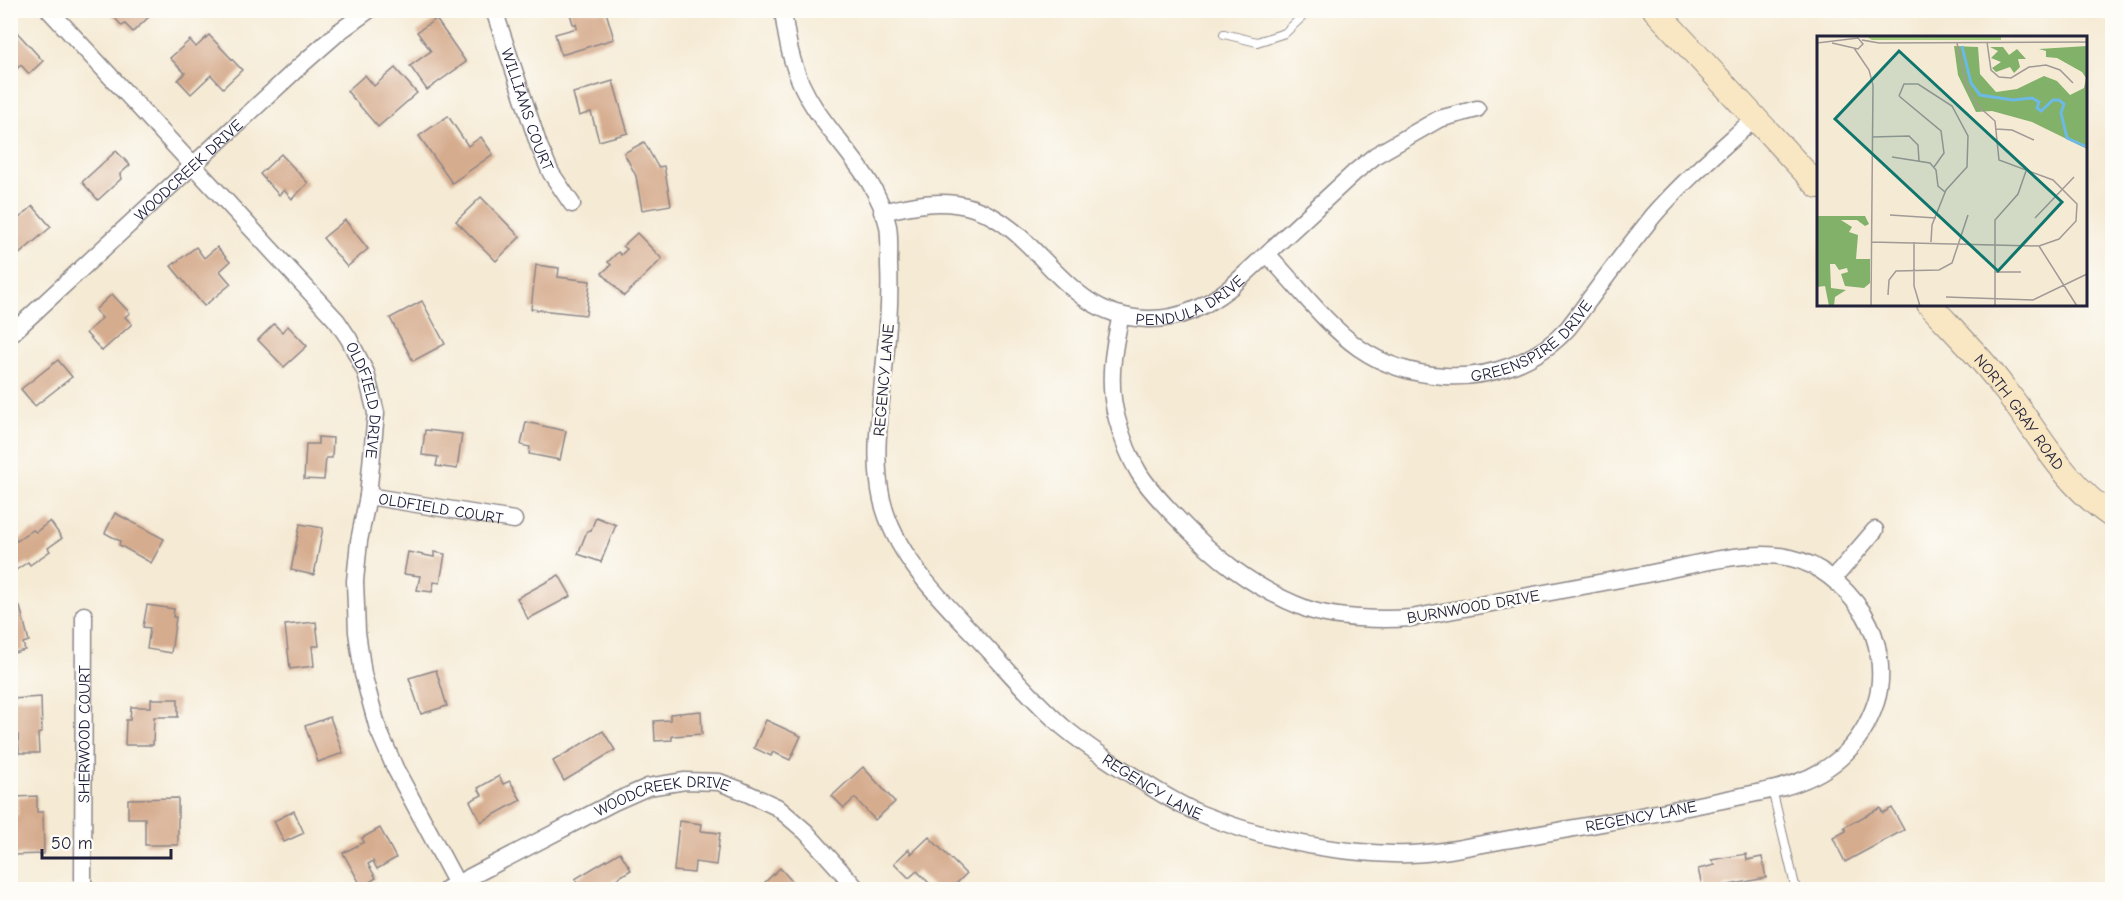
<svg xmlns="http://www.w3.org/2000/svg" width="2123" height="900" font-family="'Comic Neue',sans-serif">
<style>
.building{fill:#d6ac8e}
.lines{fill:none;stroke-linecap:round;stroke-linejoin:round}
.lane-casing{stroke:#8c8688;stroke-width:10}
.street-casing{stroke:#8c8688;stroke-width:19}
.secondary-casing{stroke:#8c8688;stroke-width:26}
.lane{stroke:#fff;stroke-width:8}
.street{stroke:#fff;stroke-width:16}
.secondary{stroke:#f9e7c3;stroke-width:24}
.labels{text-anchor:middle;stroke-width:5;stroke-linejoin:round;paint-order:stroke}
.street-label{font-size:16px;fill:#22223b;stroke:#fdfcf7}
.inset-river{fill:none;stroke:#6db9e6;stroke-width:3}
.inset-road{fill:none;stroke:#a19a97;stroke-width:1.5}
.view{fill:#0f766e;fill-opacity:0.15;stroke:#0f766e;stroke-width:3}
.inset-edge{fill:none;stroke:#22223b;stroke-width:3}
</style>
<rect width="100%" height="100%" fill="#fdfcf7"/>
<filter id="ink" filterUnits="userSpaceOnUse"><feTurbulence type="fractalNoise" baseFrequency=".0167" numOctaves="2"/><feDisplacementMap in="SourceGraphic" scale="12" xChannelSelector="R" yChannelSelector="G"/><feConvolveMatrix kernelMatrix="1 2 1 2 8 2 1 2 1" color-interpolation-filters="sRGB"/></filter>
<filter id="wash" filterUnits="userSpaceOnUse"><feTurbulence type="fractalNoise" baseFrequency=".008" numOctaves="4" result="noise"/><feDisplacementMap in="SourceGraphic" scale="24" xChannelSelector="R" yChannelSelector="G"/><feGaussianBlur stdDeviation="1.35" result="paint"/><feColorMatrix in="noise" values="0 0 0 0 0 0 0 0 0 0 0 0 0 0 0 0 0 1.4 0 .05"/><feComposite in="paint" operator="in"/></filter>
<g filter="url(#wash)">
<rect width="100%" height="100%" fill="#f5ead4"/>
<g id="blocks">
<!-- building -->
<g class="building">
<polygon points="108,10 149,10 152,14 133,32 125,24 122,26"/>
<polygon points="569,10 606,12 614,39 561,55 555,34 577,28 576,24 573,24"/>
<polygon points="436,19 466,62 427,90 410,66 431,51 417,32"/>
<polygon points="15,30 43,61 29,74 21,65 10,75 10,35"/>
<polygon points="209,35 242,70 223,88 211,75 191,94 178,80 185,73 170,58 190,40 196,47"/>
<polygon points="395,68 417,93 378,127 347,91 365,75 374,86"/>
<polygon points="613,81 628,133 599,141 591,112 579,116 573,93"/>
<polygon points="448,116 468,146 481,137 493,154 452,183 419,136"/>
<polygon points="644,142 658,167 664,166 671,205 642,210 636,176 624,153"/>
<polygon points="116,151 130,165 120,174 121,179 98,200 82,182"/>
<polygon points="281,154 308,183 292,199 284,190 279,195 260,174"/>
<polygon points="481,197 520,237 496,261 456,221"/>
<polygon points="33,206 51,227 17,256 10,248 10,226"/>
<polygon points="345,220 368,249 347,267 323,238"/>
<polygon points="637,233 662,259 624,296 602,273 611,265 608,262 618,252 621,255 627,249 623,246"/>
<polygon points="196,247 204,258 217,247 230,262 220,271 231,284 204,306 171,266"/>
<polygon points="536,265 559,268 558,277 590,281 586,315 531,309"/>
<polygon points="112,294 130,313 125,317 132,324 102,351 86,333 102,318 95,310"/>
<polygon points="422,301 445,344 413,361 390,318"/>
<polygon points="274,324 282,332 288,326 307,346 284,367 258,340"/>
<polygon points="58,360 72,377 35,406 21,389"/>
<polygon points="526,422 566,431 560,460 529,454 530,447 521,445"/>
<polygon points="425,430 462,434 457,469 436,466 438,457 422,455"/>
<polygon points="318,437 333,438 332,458 326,458 324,480 304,479 306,444 318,444"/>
<polygon points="115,513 164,539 151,563 119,545 120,541 105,533"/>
<polygon points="596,517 616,525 601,562 578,554 587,531 591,530"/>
<polygon points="50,521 62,538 48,548 50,551 30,565 28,562 13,572 10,568 10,543 15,539 17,541 33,530 36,532"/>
<polygon points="300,524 323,528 314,575 291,570"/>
<polygon points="408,552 434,557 434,552 445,554 440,583 434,582 432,592 417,590 420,576 404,574"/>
<polygon points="559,575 571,596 528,619 517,598"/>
<polygon points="147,605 174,609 173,617 176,617 171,653 147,649 150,628 143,627"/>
<polygon points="20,607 29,641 23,643 25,650 10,654 10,609"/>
<polygon points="316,622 319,646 312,646 314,666 290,669 285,625"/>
<polygon points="436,670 447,706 421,714 409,678"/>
<polygon points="41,697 42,732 38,734 39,753 19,753 18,735 12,735 11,699"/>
<polygon points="151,699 178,699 178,717 154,717 153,745 125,745 126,720 130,720 131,707 151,707"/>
<polygon points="701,711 702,734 672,736 672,740 655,741 654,721 670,720 670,714"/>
<polygon points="330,717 343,753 318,762 305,726"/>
<polygon points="766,720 801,736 790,760 773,752 771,756 754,748"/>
<polygon points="603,731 615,750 564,781 553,761"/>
<polygon points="863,767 895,802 875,820 855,798 844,808 832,796"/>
<polygon points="499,776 503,784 510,781 521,800 481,822 470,801 482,795 478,788"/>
<polygon points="37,796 37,812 43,812 44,854 10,855 10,815 18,815 17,797"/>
<polygon points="178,798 178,845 145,845 145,818 128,818 128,799"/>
<polygon points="1880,808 1883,813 1892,808 1904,830 1845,862 1833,838 1846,831 1844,827"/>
<polygon points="294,811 304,833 284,842 274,821"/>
<polygon points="679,821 702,824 701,831 720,833 716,865 695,862 694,873 674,871"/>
<polygon points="380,828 396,858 377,869 373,861 368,864 376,878 362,887 343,853 364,842 362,838"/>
<polygon points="929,837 966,874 950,890 936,890 917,871 909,878 894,863 909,849 911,854"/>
<polygon points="620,852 631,870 598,890 581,890 575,879"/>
<polygon points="1746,854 1747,860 1762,857 1766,878 1724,886 1722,890 1703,890 1698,869 1715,865 1711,860"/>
<polygon points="780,868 800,890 766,890 762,885"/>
</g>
</g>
</g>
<g filter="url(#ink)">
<use href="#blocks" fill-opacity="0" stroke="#8c8688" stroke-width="1.5"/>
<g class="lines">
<!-- lane casing -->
<g class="lane-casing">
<g id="lane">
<polyline points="1224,34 1257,42 1285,33 1309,10"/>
<polyline points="1772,789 1796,890"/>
</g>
</g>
<!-- street casing -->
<g class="street-casing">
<g id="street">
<path id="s1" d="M49 10 337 321 349 339 366 373 376 413 368 496 359 541 355 581 357 632 363 674 378 729 395 768 457 884"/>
<path id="s2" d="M494 10 539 146 551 173 572 204"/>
<path id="s3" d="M783 10C787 45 794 77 814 107 839 146 877 178 888 226 890 238 889 253 889 265 891 307 886 349 882 391 878 427 874 464 882 500 897 564 954 611 996 658 1017 681 1038 705 1062 726 1080 741 1099 754 1119 767 1145 783 1172 802 1201 814 1261 838 1328 852 1393 854 1434 856 1477 844 1517 838 1605 823 1693 807 1780 788 1828 775 1860 750 1876 702 1885 674 1879 639 1864 614 1846 588 1823 565 1791 558 1749 548 1689 566 1647 574 1569 588 1490 603 1411 618 1382 620 1335 619 1307 609 1252 588 1214 557 1174 515 1162 502 1148 488 1139 473 1129 457 1122 437 1117 419 1107 384 1113 349 1121 315"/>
<path id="s4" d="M882 212C913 205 942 198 973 208 1043 231 1061 316 1147 319 1180 320 1205 307 1231 287L1355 172 1376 155 1439 119 1477 109"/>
<path id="s5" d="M1267 254C1296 284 1325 324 1359 348 1385 366 1413 374 1444 376 1488 379 1538 362 1568 328 1577 317 1586 304 1595 292 1614 266 1633 241 1653 216 1684 180 1720 150 1755 118"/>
<path id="s6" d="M10 335 300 66 340 31 369 10"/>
<path id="s7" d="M368 496 514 520"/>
<polyline points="1834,578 1875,530"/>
<path id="s8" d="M447 889 614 802 648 787 685 781 719 782 740 790 777 807 806 832 858 890"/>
<path id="s9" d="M83 890 84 615"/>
</g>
</g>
<!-- secondary casing -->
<g class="secondary-casing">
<g id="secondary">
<polyline points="1655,10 1818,186"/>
<path id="s10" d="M1929 304C1954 331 1981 357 2003 387 2039 433 2062 482 2112 516"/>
</g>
</g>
<!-- lane -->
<use href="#lane" class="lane"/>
<!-- street -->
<use href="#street" class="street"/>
<!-- secondary -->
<use href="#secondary" class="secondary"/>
</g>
</g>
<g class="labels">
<!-- street labels -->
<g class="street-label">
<text dy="6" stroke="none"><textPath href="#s2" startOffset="105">WILLIAMS COURT</textPath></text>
<text dy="6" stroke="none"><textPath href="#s6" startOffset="243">WOODCREEK DRIVE</textPath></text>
<text dy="6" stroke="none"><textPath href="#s4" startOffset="351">PENDULA DRIVE</textPath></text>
<text dy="6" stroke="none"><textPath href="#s5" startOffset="321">GREENSPIRE DRIVE</textPath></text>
<text transform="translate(883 380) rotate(-85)" y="6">REGENCY LANE</text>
<text dy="6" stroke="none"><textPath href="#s1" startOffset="510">OLDFIELD DRIVE</textPath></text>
<text dy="6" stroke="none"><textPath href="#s10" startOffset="141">NORTH GRAY ROAD</textPath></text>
<text dy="6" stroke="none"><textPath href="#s7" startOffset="74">OLDFIELD COURT</textPath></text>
<text transform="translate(1473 606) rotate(-10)" y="6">BURNWOOD DRIVE</text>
<text dy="6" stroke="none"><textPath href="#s9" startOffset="156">SHERWOOD COURT</textPath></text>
<text dy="6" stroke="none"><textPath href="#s3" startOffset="920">REGENCY LANE</textPath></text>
<text dy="6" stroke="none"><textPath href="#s8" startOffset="238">WOODCREEK DRIVE</textPath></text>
<text dy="6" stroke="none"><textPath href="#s3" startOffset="1424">REGENCY LANE</textPath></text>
</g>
</g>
<!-- overview -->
<g transform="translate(1817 36)">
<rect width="270" height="270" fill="#f5ead4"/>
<path d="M49 0H184V4H55Z" fill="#a3ce7a"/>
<path d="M137 10 161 11 163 38 179 56 200 53 227 40 240 45 253 59 267 52 269 42 265 36 240 22 229 21V15L222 13 270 10V113L215 86 175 75 159 76 141 39ZM173 11H186L192 19 200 13 209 23H201L203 31 197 37 193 31 179 36 175 32 184 26 174 22 181 15ZM0 180H48L52 188 48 190 40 184H24L35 191 32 196 41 199 39 223H53V247L47 252 28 250 24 238 31 236 30 232 22 234 18 228H13L14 252 29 254 18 261 17 270H12L8 250 0 251Z" fill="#82b16a"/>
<path class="inset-river" d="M145 10 154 47 163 59 196 64 215 62 222 66 220 72 224 75 236 64H242L247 68 244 77 250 102 270 111"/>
<path class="inset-road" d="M45 4 62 7 270 6M170 6 174 34 182 41 194 42 212 31 229 29 243 34 256 47M0 7 41 2 46 8 41 13 15 7M37 12 52 34 56 49 54 270M82 60 87 48H101L135 70 151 100 150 131 129 154 115 189 114 206M82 60 124 95 127 117 117 131M179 93 195 94 217 104M55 101 92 100 101 109 102 125M75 121 113 127 119 134 121 150 128 156M73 179 119 182M218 182 257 141M54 206 222 210 242 203 259 185 260 168 236 144 182 124 178 85 160 69 149 48 140 7M97 206V250L103 270M222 210 260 270M178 236H204M71 259 72 244 79 235 122 234 135 227 151 179M129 261 216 264 270 238M178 270V184L201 158 209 135"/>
<path class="view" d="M82 15 245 166 181 235 18 83Z"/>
<rect width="270" height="270" class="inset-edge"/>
</g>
<!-- margin -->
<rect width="2123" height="900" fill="none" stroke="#fdfcf7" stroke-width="36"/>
<!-- scale -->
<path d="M42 849v9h129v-9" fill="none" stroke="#22223b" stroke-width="3"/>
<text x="51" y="849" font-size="18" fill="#22223b" stroke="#fdfcf7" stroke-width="4.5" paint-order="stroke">50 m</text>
</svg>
